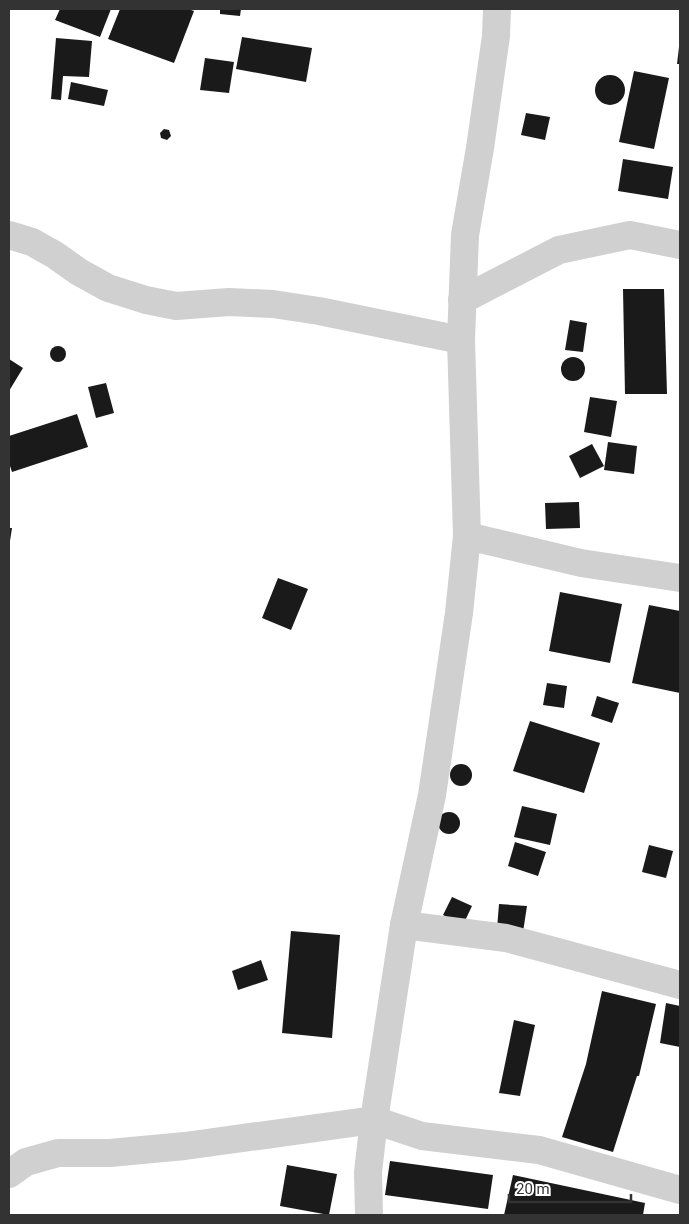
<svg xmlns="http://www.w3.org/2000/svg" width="689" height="1224" font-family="Roboto,sans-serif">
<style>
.building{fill:#1a1a1a}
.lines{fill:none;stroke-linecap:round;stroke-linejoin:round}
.minor{stroke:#d0d0d0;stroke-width:28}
</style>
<rect width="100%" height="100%" fill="#fff"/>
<!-- building -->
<g class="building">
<polygon points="60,9 111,9 100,37 55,20"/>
<polygon points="120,9 188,9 194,11 174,63 108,39"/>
<polygon points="220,9 241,9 240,16 220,14"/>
<polygon points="242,37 312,48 306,82 236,69"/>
<polygon points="56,38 92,41 89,77 63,76 61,100 51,99"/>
<polygon points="679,47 680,47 680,64 677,64"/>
<polygon points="205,58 234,62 229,93 200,90"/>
<polygon points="634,71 669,78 654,149 619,142"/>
<circle cx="610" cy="90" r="15"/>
<polygon points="71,82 108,90 104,106 68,99"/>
<polygon points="526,113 550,117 545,140 521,135"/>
<polygon points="164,129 169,130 171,136 167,140 161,138 160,133"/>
<polygon points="623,159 673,167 668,199 618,191"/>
<polygon points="623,289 664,289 667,394 625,394"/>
<polygon points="570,320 587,323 583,352 565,350"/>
<circle cx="58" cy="354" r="8"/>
<circle cx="573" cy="369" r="12"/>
<polygon points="9,359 23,368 9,391"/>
<polygon points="106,383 114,413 96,418 88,387"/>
<polygon points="590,397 617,401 611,437 584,432"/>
<polygon points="77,414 88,447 12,472 9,463 9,436"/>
<polygon points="608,442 637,446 634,474 604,470"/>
<polygon points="592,444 604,466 580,478 569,456"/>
<polygon points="579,502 580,528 546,529 545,503"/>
<polygon points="9,528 12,528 10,541 9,541"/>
<polygon points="278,578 308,589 291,630 262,618"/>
<polygon points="560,592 622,604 610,663 549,651"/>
<polygon points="649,605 680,611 680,693 632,683"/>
<polygon points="547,683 567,686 564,708 543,705"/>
<polygon points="597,696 619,703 612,723 591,716"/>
<polygon points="530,721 600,743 584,793 513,771"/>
<circle cx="461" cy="775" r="11"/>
<polygon points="522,806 557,814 550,845 514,837"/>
<circle cx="449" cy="823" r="11"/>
<polygon points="515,842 546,852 538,876 508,866"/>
<polygon points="649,845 673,851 666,878 642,872"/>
<polygon points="452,897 472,906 463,925 443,915"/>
<polygon points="499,904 527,906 523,932 497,929"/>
<polygon points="291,931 340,935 332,1038 282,1033"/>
<polygon points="261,960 268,980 238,990 232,971"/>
<polygon points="602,991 656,1004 639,1076 637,1076 613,1152 562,1137 586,1064"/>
<polygon points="666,1003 680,1006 680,1047 660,1043"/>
<polygon points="514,1020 535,1025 520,1096 499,1093"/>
<polygon points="390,1161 493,1175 488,1209 385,1195"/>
<polygon points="287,1165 337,1174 329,1215 280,1206"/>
<polygon points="513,1175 645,1203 643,1215 504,1215"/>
</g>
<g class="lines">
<!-- minor -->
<g class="minor">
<polyline points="9,235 32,242 55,255 79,272 108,288 146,300 176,306 229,302 273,304 319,311 461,340"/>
<polyline points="462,300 559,250 630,235 680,245"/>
<polyline points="467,536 581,563 680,578"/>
<polyline points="404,925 506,938 680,985"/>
<polyline points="9,1174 26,1162 58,1153 110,1153 185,1146 374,1120 404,925 432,795 459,613 467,536 461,340 465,235 480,148 496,36 497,9"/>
<polyline points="369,1215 368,1172 374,1120 422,1136 539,1150 680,1190"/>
</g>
</g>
<!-- border -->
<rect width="689" height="1224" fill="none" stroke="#333333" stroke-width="20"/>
<!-- scale -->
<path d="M509 1194v8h122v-8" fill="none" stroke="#333333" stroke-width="2.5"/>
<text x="516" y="1194" font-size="15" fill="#333333" stroke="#ffffff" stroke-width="4" paint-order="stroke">20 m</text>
</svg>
